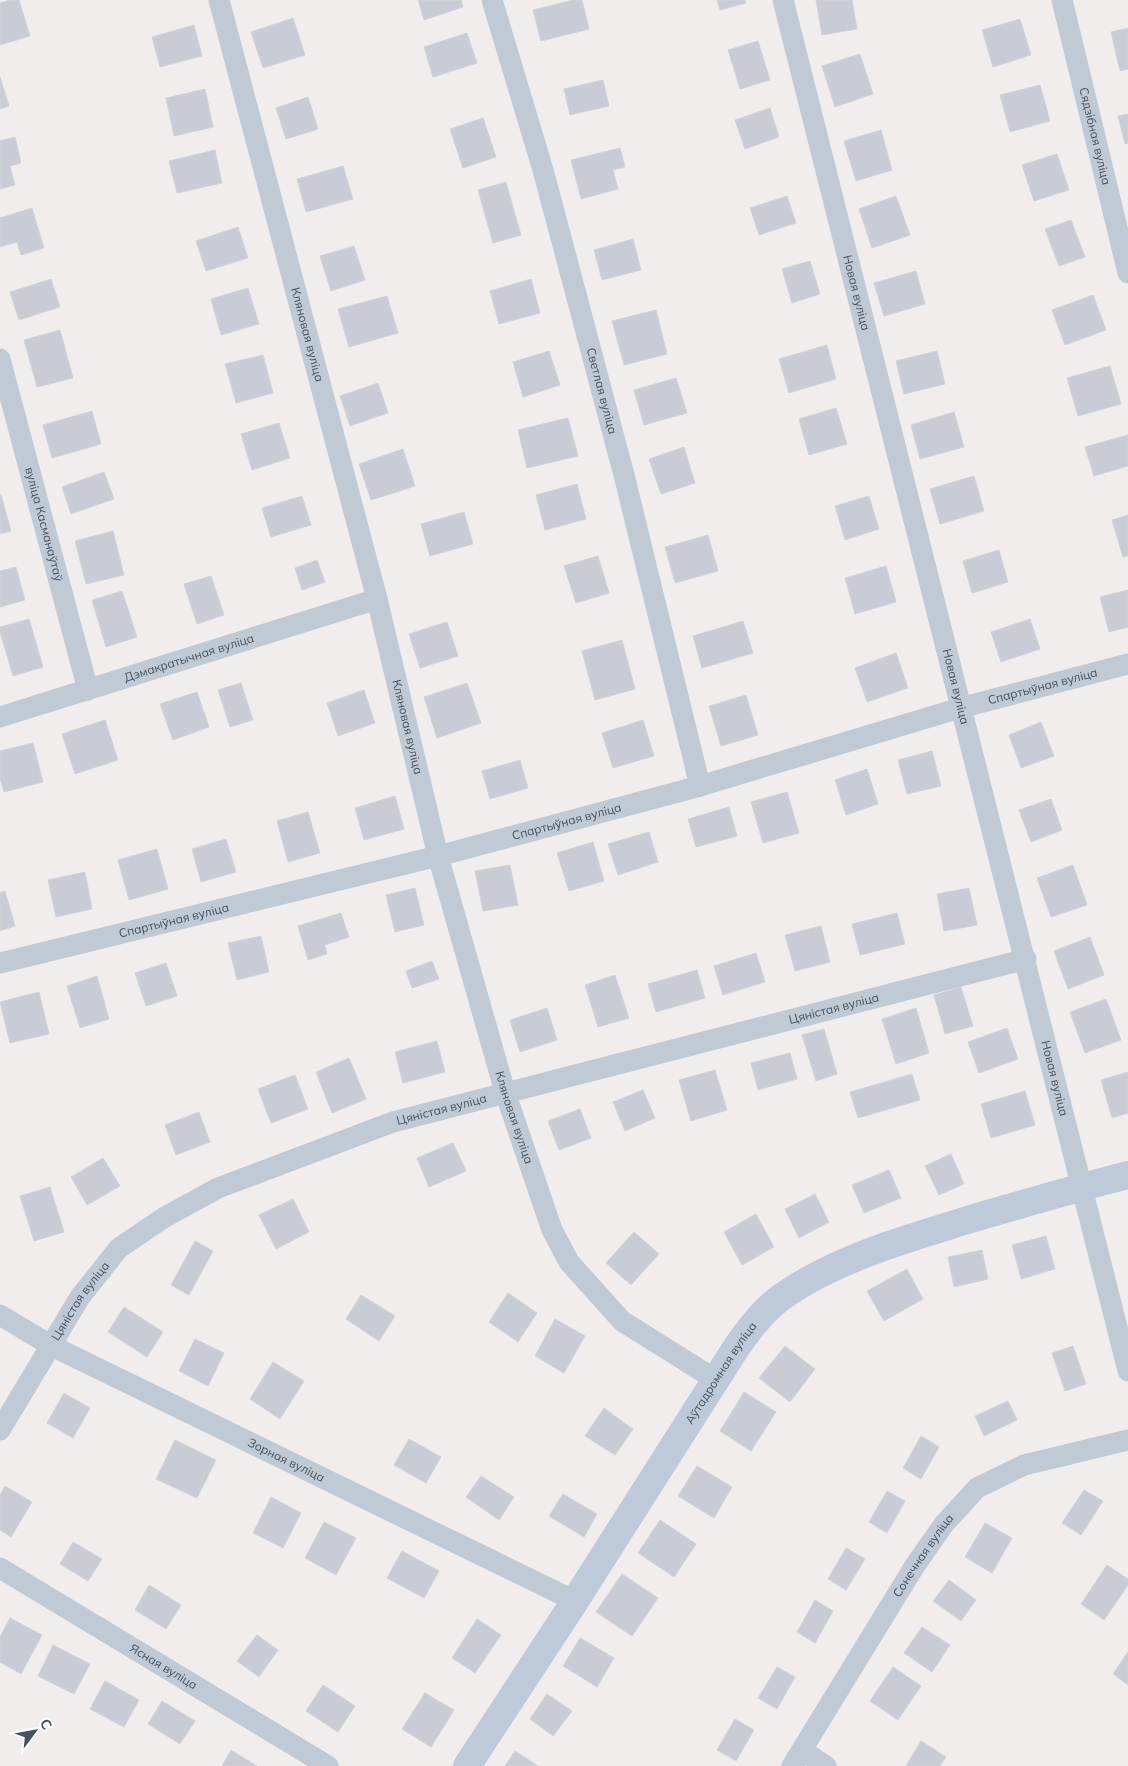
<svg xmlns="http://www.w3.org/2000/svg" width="1128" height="1766" font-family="Mulish,sans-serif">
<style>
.building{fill:#c9ccd4;stroke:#d1d3da}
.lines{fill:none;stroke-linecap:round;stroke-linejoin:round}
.street{stroke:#bfcad5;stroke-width:21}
.secondary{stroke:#becada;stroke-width:28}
.labels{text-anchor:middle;stroke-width:5;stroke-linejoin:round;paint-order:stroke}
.street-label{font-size:12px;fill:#44515e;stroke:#fff}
</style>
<rect width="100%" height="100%" fill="#f1eded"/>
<!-- building -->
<g class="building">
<polygon points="10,0 19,0 30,36 0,45 0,3"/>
<polygon points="418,0 461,0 463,7 424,20"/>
<polygon points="573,0 582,0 589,29 541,41 533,10"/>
<polygon points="717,0 745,0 746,3 720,10"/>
<polygon points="816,0 852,0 857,29 822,35"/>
<polygon points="293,18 305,55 263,68 251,32"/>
<polygon points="1020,19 1031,55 993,67 982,30"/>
<polygon points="194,25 202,56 160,67 152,37"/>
<polygon points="1128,28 1128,69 1120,71 1111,32"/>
<polygon points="467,33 477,63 433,77 424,47"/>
<polygon points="758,41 770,80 740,89 728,50"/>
<polygon points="860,54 873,94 835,107 822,66"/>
<polygon points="0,77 9,106 0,109"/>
<polygon points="603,80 609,106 570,115 564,89"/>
<polygon points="1040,85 1050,121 1010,132 1000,95"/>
<polygon points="205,89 213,127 174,136 166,98"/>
<polygon points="308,97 318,129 286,139 276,108"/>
<polygon points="770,108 779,137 745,149 735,120"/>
<polygon points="1128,114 1128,143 1125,144 1118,116"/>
<polygon points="483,118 496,157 463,168 450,129"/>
<polygon points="881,130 892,170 856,181 844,141"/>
<polygon points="15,137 21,163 10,166 15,185 0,189 0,141"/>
<polygon points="620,148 625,167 613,170 618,189 581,199 571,160"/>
<polygon points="215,150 222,183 177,193 169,161"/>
<polygon points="1057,154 1069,190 1034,201 1022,165"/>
<polygon points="343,166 353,199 306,212 297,179"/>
<polygon points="506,182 521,235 493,243 478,190"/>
<polygon points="787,196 796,223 759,235 750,208"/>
<polygon points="896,196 910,235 872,248 859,209"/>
<polygon points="32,208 44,248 21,255 17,242 0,247 0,218"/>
<polygon points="1071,220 1085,257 1059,266 1045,229"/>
<polygon points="238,227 248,258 206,271 196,241"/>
<polygon points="633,239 641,270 602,280 594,250"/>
<polygon points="354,246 365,280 331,291 320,256"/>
<polygon points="810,261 820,294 792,303 782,269"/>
<polygon points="916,271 925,304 884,316 874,283"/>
<polygon points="51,279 60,307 19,320 10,292"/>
<polygon points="531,279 540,313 499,324 490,291"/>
<polygon points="248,288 259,324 221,335 211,299"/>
<polygon points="1093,295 1106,330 1065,345 1052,310"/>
<polygon points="387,296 398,333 349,347 338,309"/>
<polygon points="656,310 667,354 624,365 612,321"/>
<polygon points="60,330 73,378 37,387 24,340"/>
<polygon points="827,345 836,379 789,393 779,359"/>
<polygon points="549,351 560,385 523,397 513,362"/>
<polygon points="937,351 945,384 904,394 896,361"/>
<polygon points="263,355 273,393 236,403 225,364"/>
<polygon points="1110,366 1121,404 1078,416 1067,378"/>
<polygon points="676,378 687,413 644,425 634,390"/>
<polygon points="378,383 388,413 350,426 340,396"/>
<polygon points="836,408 847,444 809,455 799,419"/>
<polygon points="92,411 101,444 52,458 43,425"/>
<polygon points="954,412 964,447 920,459 911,425"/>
<polygon points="568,418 578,456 527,468 518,430"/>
<polygon points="279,423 290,458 252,470 241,434"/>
<polygon points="1128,435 1128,466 1094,476 1085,447"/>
<polygon points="684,447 695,483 661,494 649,459"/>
<polygon points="403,449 415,486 371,500 359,464"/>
<polygon points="104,472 114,499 71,514 62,487"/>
<polygon points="974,476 984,511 940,524 930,489"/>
<polygon points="577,484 586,519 545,530 536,495"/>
<polygon points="0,495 1,495 11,531 0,534"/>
<polygon points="302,496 311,525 271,537 262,508"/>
<polygon points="869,496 879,529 845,540 835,506"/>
<polygon points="464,512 473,544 430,556 421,524"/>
<polygon points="1128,515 1128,556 1123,557 1112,520"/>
<polygon points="113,531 124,575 86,584 75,541"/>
<polygon points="708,535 718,571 675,583 665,547"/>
<polygon points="999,550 1008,582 972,593 963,561"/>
<polygon points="598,556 609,593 576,603 564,566"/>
<polygon points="317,560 325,582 302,590 295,568"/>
<polygon points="886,566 896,602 855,614 845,578"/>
<polygon points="16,567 25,600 0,607 0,571"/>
<polygon points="211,576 224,615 197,624 184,584"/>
<polygon points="1128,590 1128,627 1109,632 1100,597"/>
<polygon points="122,591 137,637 106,647 92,600"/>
<polygon points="29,619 43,667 13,676 0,632 0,627"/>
<polygon points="1030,619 1040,649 1001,662 991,632"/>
<polygon points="743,621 753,653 702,668 693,636"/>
<polygon points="447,622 458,656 420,668 409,634"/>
<polygon points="622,640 635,689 595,700 582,651"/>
<polygon points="896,653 908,688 867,702 855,668"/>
<polygon points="241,683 253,720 230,727 218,690"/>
<polygon points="467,683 481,723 437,738 424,697"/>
<polygon points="364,690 375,723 338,736 327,703"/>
<polygon points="197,692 209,727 173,740 160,704"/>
<polygon points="746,695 758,735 721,746 709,706"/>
<polygon points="105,720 118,760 75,774 62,734"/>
<polygon points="643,720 654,756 613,768 602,733"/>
<polygon points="1041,722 1054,756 1021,768 1009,735"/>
<polygon points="33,743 43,782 4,792 0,778 0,751"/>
<polygon points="932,751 941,786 907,794 898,760"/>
<polygon points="520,760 528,788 490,799 482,771"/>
<polygon points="867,769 878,804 846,815 835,780"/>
<polygon points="787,792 799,833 763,843 751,802"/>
<polygon points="395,796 404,829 364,840 355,808"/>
<polygon points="1051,799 1062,830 1031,842 1019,810"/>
<polygon points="729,807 737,836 696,847 688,819"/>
<polygon points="308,812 320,853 288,862 277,821"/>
<polygon points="649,832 658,862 618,875 608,844"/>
<polygon points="226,839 236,872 201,882 192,849"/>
<polygon points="593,842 604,881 569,891 557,853"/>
<polygon points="157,849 168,889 129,900 118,860"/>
<polygon points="510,865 518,905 483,911 475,871"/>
<polygon points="1073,865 1087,905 1051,917 1037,878"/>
<polygon points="85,872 92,909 56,917 48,880"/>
<polygon points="415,888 424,925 395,932 386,895"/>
<polygon points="969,888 977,925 944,931 937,894"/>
<polygon points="5,891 15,926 0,931 0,893"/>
<polygon points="341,913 349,937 325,945 327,954 308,960 298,926"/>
<polygon points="897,913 905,944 860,955 852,924"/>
<polygon points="821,926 830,962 795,971 785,935"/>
<polygon points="261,936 269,972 237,980 228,943"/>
<polygon points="1090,937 1104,975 1068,989 1054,951"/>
<polygon points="756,953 765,982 723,995 714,966"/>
<polygon points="432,961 439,979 412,988 406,971"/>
<polygon points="166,963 177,996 146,1006 135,973"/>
<polygon points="697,970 705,998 656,1012 648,984"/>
<polygon points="615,975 629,1018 598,1027 585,985"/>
<polygon points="97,976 109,1019 80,1028 67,986"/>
<polygon points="961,987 973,1026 945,1034 934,995"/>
<polygon points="39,992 49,1034 10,1043 0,1002"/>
<polygon points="1106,999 1121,1040 1085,1053 1070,1012"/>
<polygon points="547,1008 557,1040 520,1052 510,1020"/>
<polygon points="916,1008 929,1053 896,1064 882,1019"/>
<polygon points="1007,1028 1018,1059 979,1073 968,1042"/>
<polygon points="824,1029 837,1074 816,1081 802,1035"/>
<polygon points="437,1041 445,1072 403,1083 395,1052"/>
<polygon points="790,1053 797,1079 758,1090 751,1063"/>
<polygon points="349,1058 366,1099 332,1113 316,1072"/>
<polygon points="715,1070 727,1110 691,1121 679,1080"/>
<polygon points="1128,1072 1128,1113 1112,1118 1101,1080"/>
<polygon points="912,1074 920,1100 858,1118 850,1092"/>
<polygon points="295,1075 308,1109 271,1123 258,1089"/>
<polygon points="643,1090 655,1118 625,1131 613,1102"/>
<polygon points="1025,1091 1035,1125 991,1138 981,1104"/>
<polygon points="580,1109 591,1138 559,1150 548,1121"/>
<polygon points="199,1112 210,1142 176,1155 165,1125"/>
<polygon points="453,1143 466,1171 429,1187 417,1158"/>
<polygon points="951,1154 964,1184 939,1195 925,1166"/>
<polygon points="103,1158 120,1186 87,1205 71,1177"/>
<polygon points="889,1170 901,1198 864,1213 852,1185"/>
<polygon points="50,1187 64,1232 34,1241 20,1196"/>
<polygon points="815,1194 829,1222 799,1238 785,1209"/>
<polygon points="293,1199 309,1232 276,1249 259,1215"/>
<polygon points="756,1214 774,1247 742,1265 724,1232"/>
<polygon points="634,1232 659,1254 631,1285 606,1263"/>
<polygon points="1046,1236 1055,1269 1021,1279 1012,1245"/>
<polygon points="195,1241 213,1251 189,1295 171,1285"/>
<polygon points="982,1250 988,1279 954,1287 948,1257"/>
<polygon points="907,1269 923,1299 884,1321 867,1291"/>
<polygon points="508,1293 537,1313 518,1342 489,1322"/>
<polygon points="361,1295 395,1316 379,1341 346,1319"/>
<polygon points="124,1307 163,1332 147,1357 108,1332"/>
<polygon points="555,1319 585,1336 564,1373 535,1356"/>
<polygon points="195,1339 224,1353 208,1386 179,1371"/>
<polygon points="785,1346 815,1369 790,1402 759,1378"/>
<polygon points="1073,1346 1086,1384 1065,1391 1052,1353"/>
<polygon points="273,1362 304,1381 280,1419 250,1399"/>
<polygon points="744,1392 776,1412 751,1451 720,1431"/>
<polygon points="64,1393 90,1408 73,1438 47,1423"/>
<polygon points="1008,1401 1017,1420 984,1436 975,1416"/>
<polygon points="604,1408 633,1429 615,1455 585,1436"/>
<polygon points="921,1436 939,1447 921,1479 903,1468"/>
<polygon points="409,1439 441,1457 426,1483 394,1465"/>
<polygon points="175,1440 216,1460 197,1498 156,1479"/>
<polygon points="697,1466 732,1487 714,1518 678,1496"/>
<polygon points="481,1476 514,1497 499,1520 466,1497"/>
<polygon points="5,1486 32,1502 11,1537 0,1530 0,1495"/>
<polygon points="1084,1490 1103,1501 1081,1535 1062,1523"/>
<polygon points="887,1491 905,1501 887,1533 869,1522"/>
<polygon points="563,1494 597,1514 584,1537 549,1516"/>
<polygon points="271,1497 301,1513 283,1548 253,1533"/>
<polygon points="660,1520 696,1544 674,1577 638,1553"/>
<polygon points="324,1522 356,1538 336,1575 305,1558"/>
<polygon points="985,1523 1012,1538 992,1573 965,1557"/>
<polygon points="73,1542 102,1559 88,1581 60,1564"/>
<polygon points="846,1548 865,1559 846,1590 828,1579"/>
<polygon points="402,1551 439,1571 424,1598 387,1578"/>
<polygon points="1107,1565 1128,1579 1128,1585 1104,1620 1081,1604"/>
<polygon points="622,1574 658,1598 632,1636 596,1612"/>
<polygon points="949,1580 976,1600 961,1621 933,1601"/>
<polygon points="149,1585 181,1605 166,1629 135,1610"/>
<polygon points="815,1600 833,1611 815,1643 797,1632"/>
<polygon points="10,1618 42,1635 21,1674 0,1662 0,1637"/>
<polygon points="477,1619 501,1635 475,1673 452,1658"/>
<polygon points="922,1627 950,1645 932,1672 904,1653"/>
<polygon points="257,1635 278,1650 259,1677 237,1661"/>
<polygon points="580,1638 614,1658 597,1687 563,1666"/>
<polygon points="53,1645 90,1664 74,1694 38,1676"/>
<polygon points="1128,1652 1128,1685 1113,1674"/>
<polygon points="777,1667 795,1677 777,1709 758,1698"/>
<polygon points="893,1667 921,1686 898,1720 870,1701"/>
<polygon points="105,1681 139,1700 124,1727 90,1709"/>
<polygon points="323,1685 355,1706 338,1732 306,1711"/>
<polygon points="425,1693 454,1710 431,1747 402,1729"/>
<polygon points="547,1694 572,1711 553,1736 530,1719"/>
<polygon points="162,1701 195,1721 180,1744 148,1724"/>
<polygon points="735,1719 754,1730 736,1761 717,1750"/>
<polygon points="921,1741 946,1757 940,1766 906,1766"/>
<polygon points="231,1750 257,1766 222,1766"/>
<polygon points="515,1751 538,1766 505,1766"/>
</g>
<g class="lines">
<!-- street -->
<g class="street">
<path id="s1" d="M219 0 377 599 438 856 505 1092 552 1230 569 1262 622 1321 716 1380"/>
<path id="s2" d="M492 0 543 170 624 475 700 786"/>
<path id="s3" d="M783 0C897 457 1014 914 1128 1371"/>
<path id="s4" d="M1062 0 1128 273"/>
<path id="s5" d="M0 359 88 690"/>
<path id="s6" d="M0 717 377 599"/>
<path id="s7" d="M0 963 438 856 700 786 960 708 1128 664"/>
<path id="s8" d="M0 1315 50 1345 575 1601"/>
<path id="s9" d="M0 1430 80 1297 119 1248 165 1217 218 1188 393 1122 1026 959"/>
<path id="s10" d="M0 1568 328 1766"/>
<polyline points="803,1751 826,1766"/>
<path id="s11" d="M792 1766 914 1567 944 1524 977 1488 1024 1465 1128 1440"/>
</g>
<!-- secondary -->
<path class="secondary" id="s12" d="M467 1766 575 1601 736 1348C747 1332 759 1316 773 1304 788 1291 806 1281 824 1272 872 1248 923 1234 974 1218 1026 1203 1076 1188 1128 1175"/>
</g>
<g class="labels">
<!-- street labels -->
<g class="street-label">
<text dy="4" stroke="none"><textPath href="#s4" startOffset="140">Сядзібная вуліца</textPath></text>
<text dy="4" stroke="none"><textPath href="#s3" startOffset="302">Новая вуліца</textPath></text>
<text dy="4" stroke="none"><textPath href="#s1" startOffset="346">Кляновая вуліца</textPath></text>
<text dy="4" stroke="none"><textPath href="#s2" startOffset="406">Светлая вуліца</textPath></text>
<text dy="4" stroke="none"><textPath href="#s5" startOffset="171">вуліца Касманаўтаў</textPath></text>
<text dy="4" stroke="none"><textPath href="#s6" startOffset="198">Дэмакратычная вуліца</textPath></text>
<text dy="4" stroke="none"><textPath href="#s3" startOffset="708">Новая вуліца</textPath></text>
<text dy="4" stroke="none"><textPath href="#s7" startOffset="1079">Спартыўная вуліца</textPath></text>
<text dy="4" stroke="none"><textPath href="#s1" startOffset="751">Кляновая вуліца</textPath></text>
<text dy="4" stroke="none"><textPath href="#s7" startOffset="584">Спартыўная вуліца</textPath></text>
<text dy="4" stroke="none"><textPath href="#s7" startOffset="179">Спартыўная вуліца</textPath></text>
<text dy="4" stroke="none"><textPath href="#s9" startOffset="976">Цяністая вуліца</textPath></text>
<text dy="4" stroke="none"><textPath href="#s3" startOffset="1112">Новая вуліца</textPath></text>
<text dy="4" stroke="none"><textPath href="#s9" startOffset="571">Цяністая вуліца</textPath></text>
<text dy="4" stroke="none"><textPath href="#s1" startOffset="1156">Кляновая вуліца</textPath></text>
<text dy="4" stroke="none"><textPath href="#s9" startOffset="152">Цяністая вуліца</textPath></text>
<text dy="4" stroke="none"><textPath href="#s12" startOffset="468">Аўтадромная вуліца</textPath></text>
<text dy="4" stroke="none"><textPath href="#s8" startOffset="321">Зорная вуліца</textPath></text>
<text dy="4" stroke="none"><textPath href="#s11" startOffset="248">Сонечная вуліца</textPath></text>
<text dy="4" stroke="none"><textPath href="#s10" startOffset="191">Ясная вуліца</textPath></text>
</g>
</g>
<!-- north arrow -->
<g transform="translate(35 1731) rotate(58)" stroke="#ffffff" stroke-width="4" paint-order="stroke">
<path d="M0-4L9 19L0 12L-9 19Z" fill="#44515e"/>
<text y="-8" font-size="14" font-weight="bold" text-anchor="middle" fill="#44515e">С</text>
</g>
</svg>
